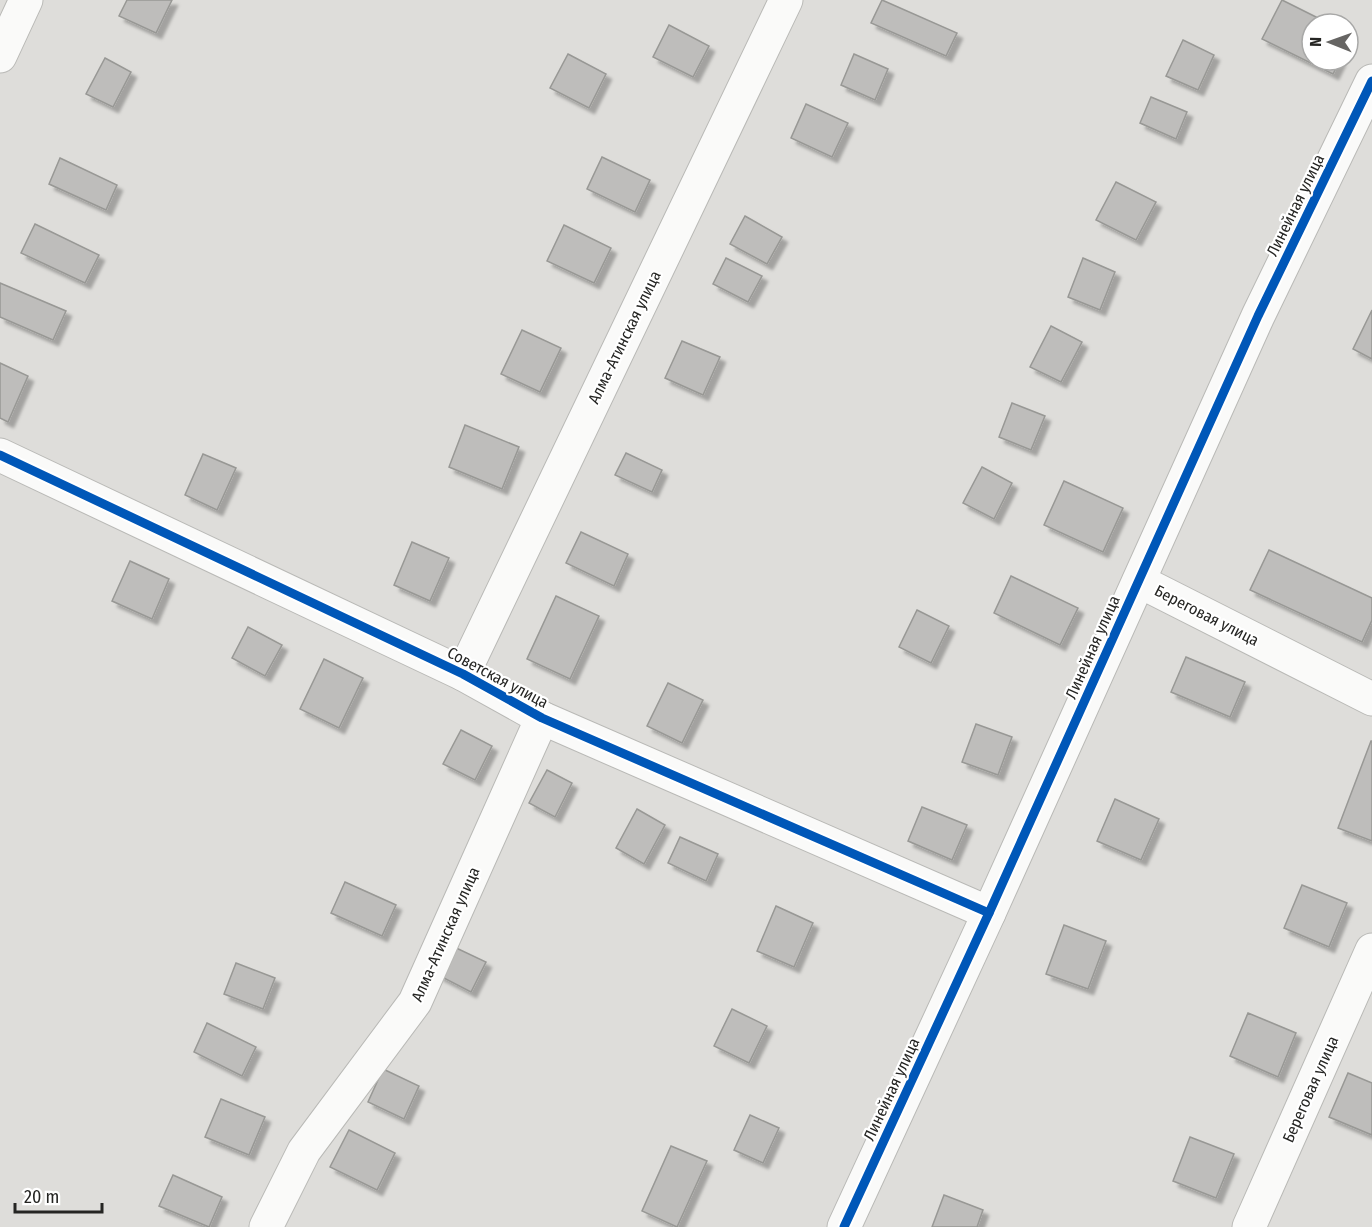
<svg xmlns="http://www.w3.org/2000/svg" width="1372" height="1227" font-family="'Fira Sans Condensed',sans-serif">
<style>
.building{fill:#bebdbb;stroke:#989895;stroke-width:1.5;filter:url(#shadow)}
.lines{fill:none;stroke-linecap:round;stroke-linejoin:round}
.street-casing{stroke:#b9b9b6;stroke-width:35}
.street{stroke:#fafaf9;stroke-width:33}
.cycleway-casing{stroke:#fff;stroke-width:13}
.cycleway{stroke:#0057b8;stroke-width:9}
.labels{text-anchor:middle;stroke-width:4.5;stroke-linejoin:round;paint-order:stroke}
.street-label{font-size:16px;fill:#252523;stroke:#fff}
</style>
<defs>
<filter id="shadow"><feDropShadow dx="5.5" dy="5.5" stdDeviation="1.5" flood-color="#0004"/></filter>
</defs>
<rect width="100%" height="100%" fill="#deddda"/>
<!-- building -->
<g class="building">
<polygon points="127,0 172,0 156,33 119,16"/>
<polygon points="882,0 957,33 946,56 871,23"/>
<polygon points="1282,0 1330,24 1312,24 1312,60 1340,60 1333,74 1262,39"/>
<polygon points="669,25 709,46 693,77 653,57"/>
<polygon points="1183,40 1214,55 1198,90 1166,76"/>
<polygon points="568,54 606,74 589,108 550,88"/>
<polygon points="854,54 888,69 875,100 841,85"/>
<polygon points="105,58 131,72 113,107 86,94"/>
<polygon points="1151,97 1187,112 1176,139 1140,123"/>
<polygon points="806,104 848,123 832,157 791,138"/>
<polygon points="602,157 650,180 635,212 587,189"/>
<polygon points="60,158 117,185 106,210 49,184"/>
<polygon points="1116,182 1156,202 1136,240 1096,220"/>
<polygon points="745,216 782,237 767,264 730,244"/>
<polygon points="35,224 99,255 85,283 21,253"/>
<polygon points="564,225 611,248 594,283 547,261"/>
<polygon points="726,258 762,276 748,302 713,284"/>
<polygon points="1083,258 1115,272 1100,310 1068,297"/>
<polygon points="0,283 66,311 53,340 0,317"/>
<polygon points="1372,310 1372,359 1353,349"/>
<polygon points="1051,326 1082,342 1061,382 1030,367"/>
<polygon points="522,330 561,348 540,392 501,374"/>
<polygon points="682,341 720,357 703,395 665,378"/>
<polygon points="0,363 28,376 8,422 0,418"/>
<polygon points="1012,403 1045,416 1031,450 999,437"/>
<polygon points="465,425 519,447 502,489 449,467"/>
<polygon points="626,453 662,470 652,492 615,475"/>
<polygon points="203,454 236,468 217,510 185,495"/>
<polygon points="982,467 1012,483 994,519 963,503"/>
<polygon points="1064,481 1123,508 1103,552 1044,525"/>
<polygon points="581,532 628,554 614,586 566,563"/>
<polygon points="412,542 449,558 430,601 394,585"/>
<polygon points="1269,550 1372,598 1372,620 1362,642 1250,590"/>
<polygon points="130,561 169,579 152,619 112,601"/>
<polygon points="1011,576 1078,608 1060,645 994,613"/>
<polygon points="556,596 599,616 570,679 527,659"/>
<polygon points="917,610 949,626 931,663 899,647"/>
<polygon points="248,627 282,645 265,676 232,658"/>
<polygon points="1186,657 1245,682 1230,717 1171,692"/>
<polygon points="324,659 363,678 339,728 300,709"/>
<polygon points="668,683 703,700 682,743 647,726"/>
<polygon points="976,724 1012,737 998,775 962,762"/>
<polygon points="461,730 492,746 475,780 443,764"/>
<polygon points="1371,741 1372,741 1372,841 1338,828"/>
<polygon points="547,770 572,783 555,817 529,803"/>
<polygon points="1115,799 1159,819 1141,860 1097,841"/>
<polygon points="922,807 967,825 952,860 908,841"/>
<polygon points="637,809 665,825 644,864 616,848"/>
<polygon points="680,837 718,854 706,881 668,863"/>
<polygon points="345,882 396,905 382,936 331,913"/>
<polygon points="1302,885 1347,903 1329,947 1284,928"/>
<polygon points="776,906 813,923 794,967 757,951"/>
<polygon points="1064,925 1106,941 1088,989 1046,974"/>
<polygon points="452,946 486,962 471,992 438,975"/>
<polygon points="236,963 275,978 263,1009 224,994"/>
<polygon points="732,1009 767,1026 749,1063 714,1046"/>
<polygon points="1248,1013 1296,1033 1278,1077 1230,1056"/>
<polygon points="207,1023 256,1047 242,1076 194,1052"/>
<polygon points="383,1069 419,1086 404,1119 368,1102"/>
<polygon points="1348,1073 1372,1083 1372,1135 1329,1117"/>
<polygon points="221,1099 265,1117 249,1155 205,1137"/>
<polygon points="750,1115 779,1128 763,1163 734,1150"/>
<polygon points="349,1130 395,1153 377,1190 330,1167"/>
<polygon points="1190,1137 1234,1154 1216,1198 1173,1181"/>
<polygon points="671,1146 707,1161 677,1227 642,1211"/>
<polygon points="173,1175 222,1197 209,1227 159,1206"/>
<polygon points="944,1195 983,1210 977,1227 932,1227"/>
</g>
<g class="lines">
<!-- street casing -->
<g class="street-casing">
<g id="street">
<polyline points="0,56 26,0"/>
<polyline points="0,455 463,674 542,718 989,913"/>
<polyline points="1139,581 1372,699"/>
<polyline points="463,674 786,0"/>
<polyline points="266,1227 304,1151 415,1002 542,718"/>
<polyline points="844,1227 989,913 1258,316 1372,81"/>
<polyline points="1249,1227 1372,950"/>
</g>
</g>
<!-- street -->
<use href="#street" class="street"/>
<!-- cycleway casing -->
<g class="cycleway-casing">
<g id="cycleway">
<polyline points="0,455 463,674 542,718 989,913"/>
<polyline points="844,1227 989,913 1258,316 1372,81"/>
</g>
</g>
<!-- cycleway -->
<use href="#cycleway" class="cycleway"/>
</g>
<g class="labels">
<!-- street labels -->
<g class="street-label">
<text transform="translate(1295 205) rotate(-64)" y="6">Линейная улица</text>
<text transform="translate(624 337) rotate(-64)" y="6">Алма-Атинская улица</text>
<text transform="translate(1207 615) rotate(27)" y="6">Береговая улица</text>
<text transform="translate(1092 647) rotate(-66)" y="6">Линейная улица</text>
<text transform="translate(498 677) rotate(28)" y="6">Советская улица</text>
<text transform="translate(445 934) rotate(-66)" y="6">Алма-Атинская улица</text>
<text transform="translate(891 1089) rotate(-65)" y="6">Линейная улица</text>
<text transform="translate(1310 1089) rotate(-66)" y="6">Береговая улица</text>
</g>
</g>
<!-- north arrow -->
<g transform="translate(1330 42) rotate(271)"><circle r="28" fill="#ffffff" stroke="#a8a8a7" stroke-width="1.5"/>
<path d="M0-4.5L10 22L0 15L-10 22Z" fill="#666563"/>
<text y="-9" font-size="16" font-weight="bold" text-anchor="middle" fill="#252523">N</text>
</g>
<!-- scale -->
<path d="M15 1203v9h87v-9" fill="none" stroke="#252523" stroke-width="3"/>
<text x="24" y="1203" font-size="18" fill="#252523" stroke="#ffffff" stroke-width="4.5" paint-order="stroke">20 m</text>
</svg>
